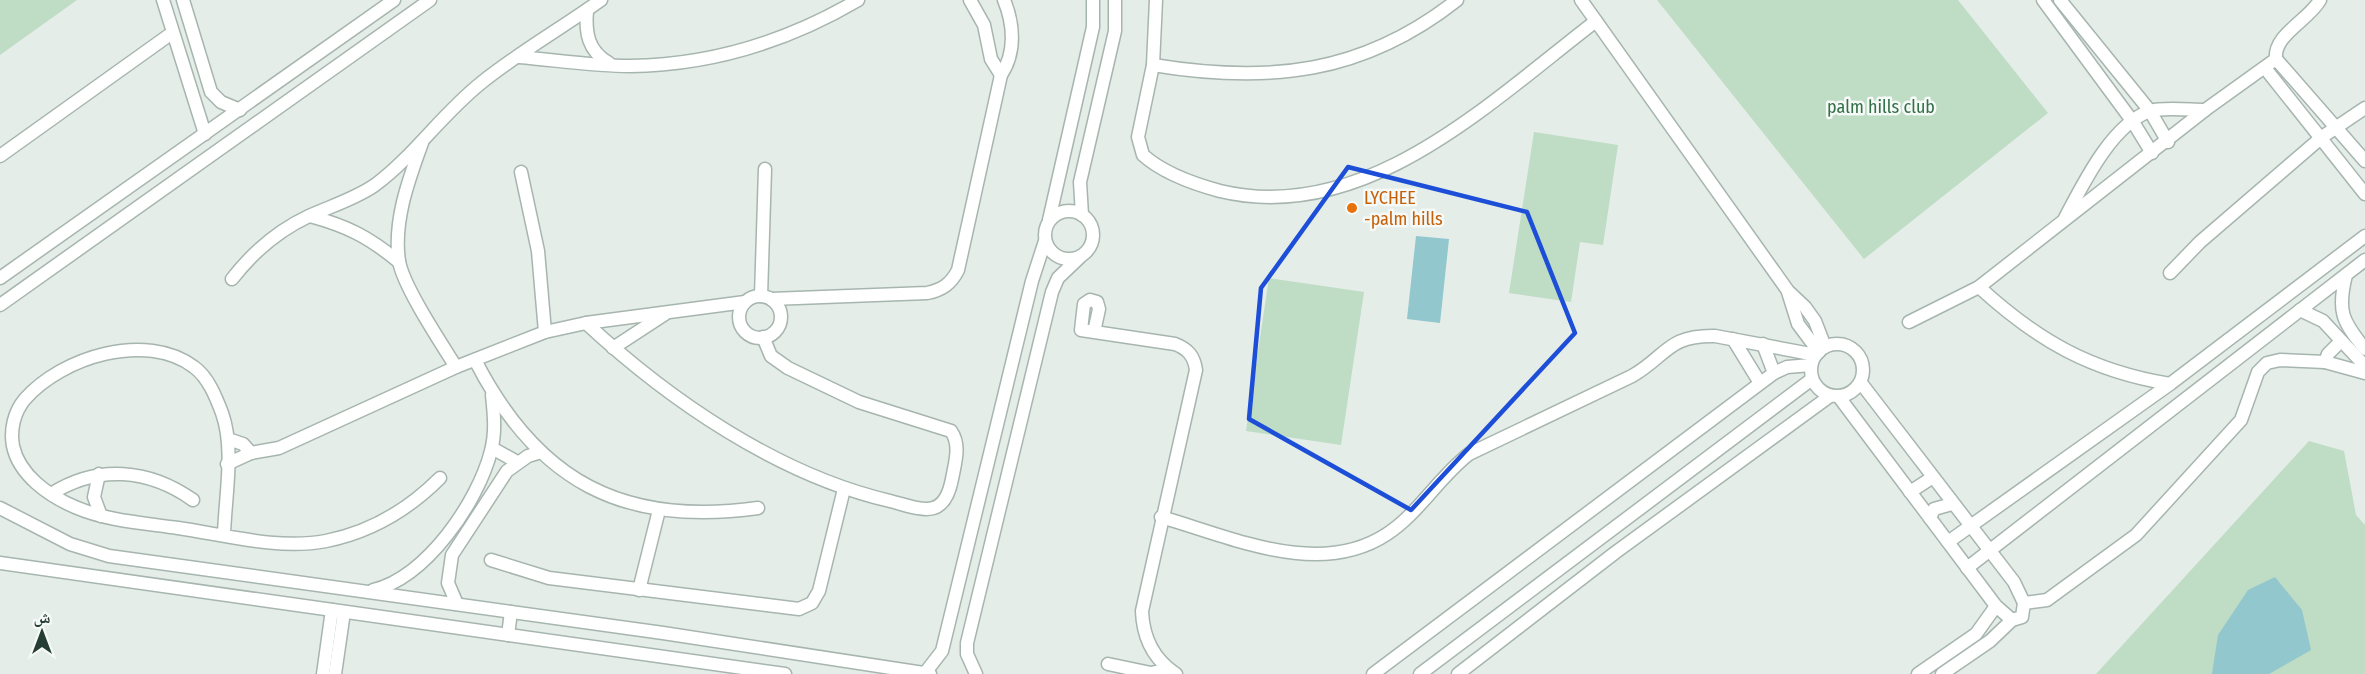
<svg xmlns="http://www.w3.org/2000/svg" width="2365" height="674" font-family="'Fira Sans Condensed','Noto Naskh Arabic',sans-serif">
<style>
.green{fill:#bfdcc5}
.water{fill:#91c7cd}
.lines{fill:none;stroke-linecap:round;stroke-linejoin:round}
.minor-casing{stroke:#a7b5af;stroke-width:15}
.minor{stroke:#fff;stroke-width:12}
.marked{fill:none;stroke:#1d4ed8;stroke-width:4.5;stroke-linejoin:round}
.food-dot{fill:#e8710a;stroke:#f5f9f7;stroke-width:2}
.labels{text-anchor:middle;stroke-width:5;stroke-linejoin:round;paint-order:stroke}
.park-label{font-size:18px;fill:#337047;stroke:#f5f9f7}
.food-label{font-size:18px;fill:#c56008;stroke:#f5f9f7;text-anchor:start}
</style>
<rect width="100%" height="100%" fill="#e4ede8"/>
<!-- green -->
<g class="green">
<polygon points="0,0 77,0 0,55"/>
<polygon points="1657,0 1958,0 2048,113 1864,259"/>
<polygon points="1534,132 1618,145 1603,245 1580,242 1571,302 1509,293"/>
<polygon points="1269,278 1364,292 1341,445 1246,431"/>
<polygon points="2309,441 2344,451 2356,515 2365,525 2365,674 2096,674"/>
</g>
<!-- water -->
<g class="water">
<polygon points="1416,236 1449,239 1440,323 1407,319"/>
<polygon points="2275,577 2302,610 2311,650 2269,674 2212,674 2218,635 2248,590"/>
</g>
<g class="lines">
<!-- minor casing -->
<g class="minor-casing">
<g id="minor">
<polyline points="163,0 205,134"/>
<polyline points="183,0 211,92 221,102 240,110"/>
<polyline points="970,0 984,25 991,59 1001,75"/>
<path d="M1156 0 1153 65 1138 137 1143 155C1163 173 1194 184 1220 191 1365 226 1490 102 1596 21"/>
<polyline points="1581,0 1788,291 1805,307 1815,321 1825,347"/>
<polyline points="2043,0 2133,122 2152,153"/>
<polyline points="2060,0 2150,111 2168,142"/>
<path d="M587 10C585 33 588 51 609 63"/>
<path d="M519 57C556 60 593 66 630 66 711 65 788 41 858 0"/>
<polyline points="2276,59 2365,161"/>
<path d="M1153 65C1269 84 1363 74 1457 0"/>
<polyline points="2265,68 2365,194"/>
<path d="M422 143C409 179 393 221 399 261 403 286 441 343 456 367"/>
<polyline points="0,156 172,33"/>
<polyline points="521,172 538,251 545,332"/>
<circle cx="1069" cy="235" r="24"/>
<polyline points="1082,215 1080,182 1115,31 1115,0"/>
<path d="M310 216C347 226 369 237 399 262"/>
<path d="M2065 218C2083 184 2112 124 2150 111 2162 107 2191 110 2205 110"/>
<polyline points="1049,220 1088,49 1093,27 1093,0"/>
<polyline points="2170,273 2200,242 2322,137 2365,108"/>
<path d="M2346 275C2337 311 2342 321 2365 349"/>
<polyline points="0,278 394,0"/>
<path d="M232 279C253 252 277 231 309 216 331 206 355 199 375 185 414 156 442 114 481 83 518 53 562 28 601 0"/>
<path d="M1979 287C2038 341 2091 371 2170 384"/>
<polyline points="1788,292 1798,324 1819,352"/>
<polyline points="761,296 765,169"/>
<circle cx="760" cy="317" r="21"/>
<path d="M771 299 927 293C942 290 951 284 958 270L1001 75C1016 53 1014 24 1004 0"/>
<polyline points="0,305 430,0"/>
<polyline points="2300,310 2323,321 2365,366"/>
<path d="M1909 322 1979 287 2205 110 2276 59C2273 35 2309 20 2320 0"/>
<path d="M586 323C669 400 778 475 890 501 921 509 944 521 952 479 955 463 961 445 951 431L859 402 788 368 771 356 763 337"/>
<path d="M1094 332 1099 309 1097 302 1090 300 1084 304 1081 330 1175 344C1188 349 1194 356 1196 370L1142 611C1143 638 1153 659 1176 674"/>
<polyline points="1733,339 1760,383"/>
<circle cx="1837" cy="370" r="26"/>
<polyline points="1763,344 1774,373"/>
<polyline points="613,348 665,314"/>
<path d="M475 360C537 481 623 527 758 508"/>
<polyline points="2325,362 2328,354 2341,341"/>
<polyline points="1839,397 1996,606 2012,620 2022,617 2024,603 2014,582 1861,383"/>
<polyline points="228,439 243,444 251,453"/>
<polyline points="492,448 517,462"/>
<polyline points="227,464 251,453 279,448 456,367 545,332 586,323 745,302"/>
<polyline points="99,474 94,497 101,516"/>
<polyline points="1910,492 1933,477"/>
<path d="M51 494C98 464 149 469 193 500"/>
<polyline points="0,508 70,544 109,556 663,633 930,674"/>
<path d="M1161 517C1231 537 1319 579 1387 534 1419 513 1439 477 1469 454L1632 376C1667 356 1667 335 1715 336L1816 355"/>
<polyline points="1930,518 1934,509 1952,504"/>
<path d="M224 535C225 497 235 449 222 413 216 397 208 377 194 367 146 331 62 357 25 399 14 412 10 430 13 446 19 475 49 496 75 507 107 521 144 523 178 528 226 535 278 550 326 541 371 532 408 510 440 478"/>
<polyline points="1948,542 2170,384 2365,236"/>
<polyline points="491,560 549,578 799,609 812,603 819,591 844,489"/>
<polyline points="0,563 785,674"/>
<polyline points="1967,568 2365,260"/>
<path d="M373 590C426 578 478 502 491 451 496 432 494 414 492 395"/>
<polyline points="639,590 659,510"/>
<polyline points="2024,603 2047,600 2136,535 2241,420 2258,372 2267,363 2280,360 2325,362 2365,373"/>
<polyline points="457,604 448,583 452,555 507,471 528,456 541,452"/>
<polyline points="508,635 511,612"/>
<polyline points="1108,664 1151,673 1169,669"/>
<polyline points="925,673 942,651 1032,281 1045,241"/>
<polyline points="323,674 332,610"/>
<polyline points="335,674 344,612"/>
<polyline points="976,674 967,654 967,643 1052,292 1058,278 1080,257"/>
<polyline points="1373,674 1774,373 1787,367 1811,365"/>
<polyline points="1420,674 1812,379"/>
<polyline points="1458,674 1616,552 1830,396"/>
<polyline points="1918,674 1976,634 1996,606"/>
<polyline points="1942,674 1990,641 2012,620"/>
</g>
</g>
<!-- minor -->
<use href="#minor" class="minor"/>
</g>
<!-- marked area -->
<path class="marked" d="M1348 167 1527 212 1575 333 1411 510 1249 419 1261 288Z"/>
<!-- markers -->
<circle class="food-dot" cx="1352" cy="208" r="6"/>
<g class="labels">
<!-- park labels -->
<g class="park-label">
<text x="1881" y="113">palm hills club</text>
</g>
<!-- food labels -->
<g class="food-label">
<text x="1364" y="204">LYCHEE<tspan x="1364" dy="21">-palm hills</tspan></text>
</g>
</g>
<!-- north arrow -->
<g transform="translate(42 632)" stroke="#f5f9f7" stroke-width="4.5" paint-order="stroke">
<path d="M0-4.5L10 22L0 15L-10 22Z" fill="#253d35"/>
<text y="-9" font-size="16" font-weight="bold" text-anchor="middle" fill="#253d35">ش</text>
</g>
</svg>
